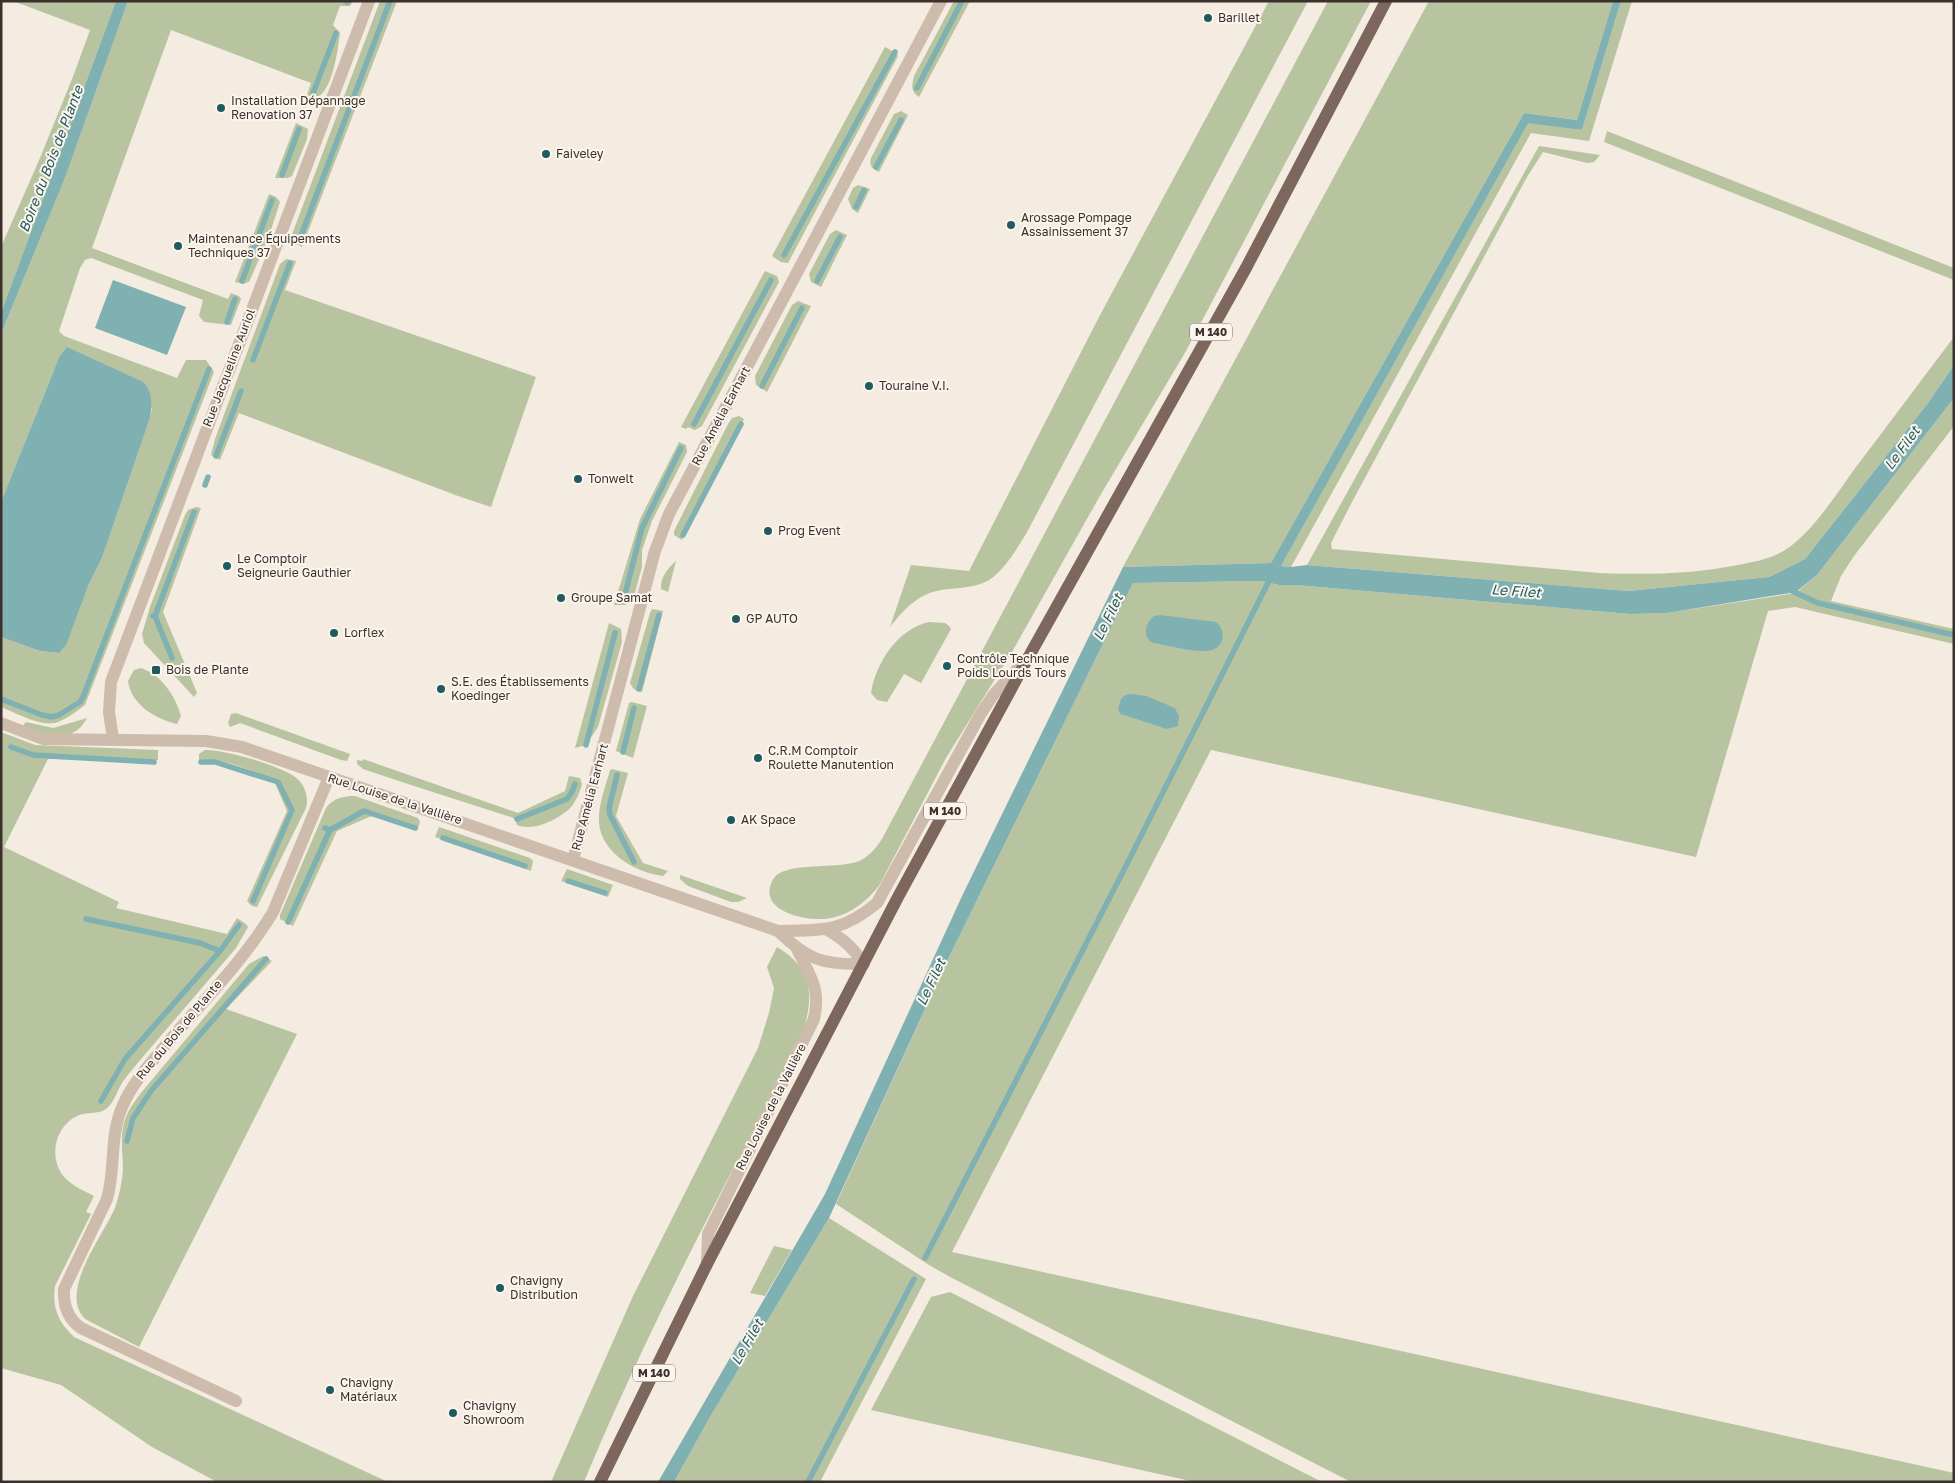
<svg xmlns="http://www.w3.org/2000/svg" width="1955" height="1483" font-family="'Golos Text',sans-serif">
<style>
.green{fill:#b8c4a0}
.water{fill:#7fb0b2}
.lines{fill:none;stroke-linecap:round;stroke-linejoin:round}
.stream{stroke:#7fb0b2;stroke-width:5.5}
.minor{stroke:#cdbbac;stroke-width:12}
.major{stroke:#7d675c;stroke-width:12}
.poi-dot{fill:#1f5a5e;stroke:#fbf5ee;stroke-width:2}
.labels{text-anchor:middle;stroke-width:4;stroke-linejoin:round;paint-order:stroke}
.shield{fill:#fbf5ee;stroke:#756b66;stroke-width:1}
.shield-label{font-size:11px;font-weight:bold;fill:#3b302b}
.poi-label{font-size:12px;fill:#3b302b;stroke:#fbf5ee;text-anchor:start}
.street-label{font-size:12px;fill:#3b302b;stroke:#fbf5ee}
.water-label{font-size:14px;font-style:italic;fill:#1f5a5e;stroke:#fbf5ee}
</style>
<rect width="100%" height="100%" fill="#f4ebe1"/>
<!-- green -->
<g class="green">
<polygon points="13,1 116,1 1,313 1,247 40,158 74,74 90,30"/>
<path d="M128 1H353L350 6H340L333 25 340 33C338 48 333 93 315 98L307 95 311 83 171 30 92 248 228 299 231 293 239 296 241 299 231 325 204 322 199 316 203 300 91 258 85 260 80 268 59 331 64 336 177 378 186 360H206L214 372 85 705C77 711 68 718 58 722 41 728 17 713 1 707V637L40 651 59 653 88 586 102 558 150 418 152 408 54 370 1 502V334L65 178Z"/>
<polygon points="380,1 397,1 302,247 291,241 291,237"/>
<path d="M954 1H970L919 97C910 91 912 85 914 76Z"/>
<path d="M1269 1H1308L1026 534C1015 551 1002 575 983 583 969 588 955 588 941 590 918 594 904 609 890 627L911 565 969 571 1099 317Z"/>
<path d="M1328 1H1371L1186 351 1101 494 1013 650 946 758 880 884C870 899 850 915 831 918 809 923 753 911 774 878 786 861 838 870 859 861 870 856 877 847 883 837Z"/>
<polygon points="1429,1 1613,1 1577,120 1524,113 1271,563 1123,567"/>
<polygon points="1621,1 1632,1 1589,141 1531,133 1291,567 1281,566 1528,122 1582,130"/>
<polygon points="885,47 896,53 898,56 788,263 781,262 772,256"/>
<path d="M901 111 908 115 879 172C872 169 869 166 871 158L894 114Z"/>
<polygon points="296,123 308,129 307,139 292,176 288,178 275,178"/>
<polygon points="1607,131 1954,268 1954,280 1604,142"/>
<path d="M1539 146 1600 155 1594 162 1587 163 1543 152 1527 177 1352 502 1331 543 1332 549 1599 573C1646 575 1692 574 1738 565 1752 562 1766 560 1778 554 1808 540 1837 493 1856 467 1889 424 1921 380 1954 337V365L1928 403 1805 559 1769 577 1628 591 1307 565Z"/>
<polygon points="858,185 870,189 858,213 852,209 848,199 853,188"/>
<polygon points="269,194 276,197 280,202 268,239 249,282 243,284 235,282"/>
<polygon points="836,230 847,235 821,287 811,282 809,274 830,234"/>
<polygon points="286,259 296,261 285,290 536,377 491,507 458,496 239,413 220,460 211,455 215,439 280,264"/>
<polygon points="765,271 777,276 779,282 702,426 695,430 688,427 686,429 681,427"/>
<polygon points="798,301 811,306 767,392 756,385 755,376 792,305"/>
<polygon points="1954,398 1954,426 1854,556 1841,576 1831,601 1954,629 1954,644 1795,607 1768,611 1696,857 1211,750 952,1252 1954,1473 1954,1482 1351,1482 952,1278 929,1265 836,1204 947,961 1133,583 1261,581 1279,585 1296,585 1630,614 1667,613 1796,593 1817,575"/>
<polygon points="739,416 744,419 682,540 674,535 674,531 728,424 732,418"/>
<polygon points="679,442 686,445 687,452 652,521 642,550 642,567 634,596 626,605 614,605 640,519"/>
<polygon points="196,507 201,508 163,612 197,693 194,697 144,643 142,634 150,607 185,515 188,510"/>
<path d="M676 561 668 592 661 589C660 577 668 568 676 561Z"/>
<path d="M652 609 663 611 642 692C635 691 633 689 630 683L650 613Z"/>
<path d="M929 622 945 623 949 626 951 629 921 683 904 674 887 702 877 700 871 693C876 662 898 629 929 622Z"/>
<polygon points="609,623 621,629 622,642 598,727 586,745 575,748"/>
<path d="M141 668C162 675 175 696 181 716L177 724C156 719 131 705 128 681L134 670Z"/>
<polygon points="632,702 647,706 633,758 616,751 629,703"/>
<polygon points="236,713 350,754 347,761 341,760 240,723 230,727 228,723 231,714"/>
<path d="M87 718C72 746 46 734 22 727L26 722 53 728Z"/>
<path d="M1 732 35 745 158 750V760L48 759 4 847 119 902 116 908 227 934 237 918 246 924 248 927 236 948 136 1065C131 1071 126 1077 122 1083 117 1091 114 1103 106 1109 98 1115 86 1111 77 1116 54 1127 48 1159 65 1178 73 1186 84 1191 94 1196L86 1212 91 1214 55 1286C52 1308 58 1322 74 1337L388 1482H217L152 1447 61 1385 1 1368Z"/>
<path d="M205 750C223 749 281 766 295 777 305 784 309 797 306 808L257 907 252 906 247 901 287 811 274 781C250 770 225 758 199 760V754Z"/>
<path d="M363 759 518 813 565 791 569 776 580 778 582 784C580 792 577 799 572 806 560 819 534 832 517 825L515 819 511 817C462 801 412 786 363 769L357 764V760L362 761Z"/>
<path d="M612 769 628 773 616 816 643 863 668 871 663 876C633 872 596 850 599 815 600 800 606 785 610 770Z"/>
<path d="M355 796 418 818 420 822 417 831 374 815 337 831 293 926 280 919V915L326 808C333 798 344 796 355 796Z"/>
<polygon points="439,827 530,858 533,861 531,871 435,837"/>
<polygon points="567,869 613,885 608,897 561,881"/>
<polygon points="680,875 747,898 738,902 731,902 688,886 680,879"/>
<path d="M777 947C823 974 811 1014 794 1054 719 1194 645 1335 584 1482H551L633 1296 758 1048 769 1013 774 988 767 967Z"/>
<path d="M263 956 272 961 226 1009 297 1034 139 1347 85 1319C58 1292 103 1236 115 1208 119 1196 122 1183 123 1170 123 1153 119 1133 126 1117 129 1109 135 1101 140 1094L249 964Z"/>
<polygon points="829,1218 926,1279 820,1482 674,1482 710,1417"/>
<polygon points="774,1246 792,1250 765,1296 750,1293"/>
<polygon points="950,1292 1322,1482 1195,1482 871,1410 931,1297"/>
</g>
<!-- water -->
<g class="water">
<polygon points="116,1 128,1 65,178 1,334 1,313"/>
<polygon points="1613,1 1621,1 1582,130 1528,123 1281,566 1291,567 1307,565 1628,591 1769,577 1805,559 1928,403 1954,365 1954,398 1817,575 1796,592 1667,613 1630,614 1296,585 1279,585 1261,581 1133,583 947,961 829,1218 710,1417 674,1482 658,1482 825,1194 963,894 1123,567 1271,563 1524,113 1577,120"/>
<polygon points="113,280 186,307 167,355 95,328"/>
<path d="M67 347 143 382C153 392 152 405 150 418L102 558 88 586 66 645 59 653 40 651 1 637V502L54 370 60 356Z"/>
<path d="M1160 615 1216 622C1226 630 1225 646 1212 650 1197 654 1168 645 1153 643 1142 636 1145 624 1154 616Z"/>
<path d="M1131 694 1146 696 1175 708 1179 716 1178 726 1167 729 1121 714 1118 710C1120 700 1121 695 1131 694Z"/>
</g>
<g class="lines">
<!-- stream -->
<g class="stream">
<polyline points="347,2 348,1"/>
<polyline points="917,88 962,1"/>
<polyline points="313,93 336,33"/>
<polyline points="876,167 901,120"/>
<polyline points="282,175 299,129"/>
<polyline points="856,207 864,190"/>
<polyline points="299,241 390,1"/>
<polyline points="784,255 895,52"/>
<polyline points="242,281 272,200"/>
<polyline points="817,281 840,237"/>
<polyline points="227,322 235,299"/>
<polyline points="253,360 290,263"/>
<polyline points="762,386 802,308"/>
<polyline points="694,424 771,280"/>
<polyline points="216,456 241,391"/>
<polyline points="205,485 208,477"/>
<polyline points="683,535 741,424"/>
<polyline points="1790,590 1818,603 1954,635"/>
<polyline points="624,598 642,528 681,448"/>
<polyline points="153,616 155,616 172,658"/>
<polyline points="155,616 194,512"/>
<polyline points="639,689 659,615"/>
<polyline points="1,699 42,715 52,717 59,715 80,702 83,697 209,369"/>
<polyline points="586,745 615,633"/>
<polyline points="11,747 33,755 154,762"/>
<polyline points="623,752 634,708"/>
<polyline points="201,762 215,762 278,782 292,810 253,901"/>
<polyline points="617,775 609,808 610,815 634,862"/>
<polyline points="517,819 567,799 572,792 575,784"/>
<polyline points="330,830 364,811 415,828"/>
<polyline points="443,838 525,866"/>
<polyline points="568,881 605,893"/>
<polyline points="86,919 200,943 220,951"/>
<polyline points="288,922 330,830 325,828"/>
<polyline points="101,1101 125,1059 220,951 239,925"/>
<polyline points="127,1141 133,1118 151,1091 266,959"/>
<polyline points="925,1258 1132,854 1271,577"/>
<polyline points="808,1482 914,1279"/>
</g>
<!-- minor -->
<g class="minor">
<path d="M1 723 43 739 206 741 242 747 778 931C808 960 823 965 864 964"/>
<polyline points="113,739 109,712 111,682 369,1"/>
<polyline points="573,860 655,551 669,514 941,1"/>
<path d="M826 929C845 940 852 947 864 964"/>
<path d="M778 931C822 930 841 933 877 903L980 715 994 694 1023 663"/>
<path d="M707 1264 708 1234 814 1019C821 988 810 976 797 949"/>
<path d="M236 1401 81 1328C68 1319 63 1306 64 1289L107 1199C116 1168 109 1136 123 1105 134 1080 153 1061 170 1040 205 999 245 959 273 912L329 777"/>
</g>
<!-- major -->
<polyline class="major" points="600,1482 707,1264 898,897 1028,658 1246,268 1386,1"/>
</g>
<!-- markers -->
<g class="poi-dot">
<circle cx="1208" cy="18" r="5"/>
<circle cx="221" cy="108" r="5"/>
<circle cx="546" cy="154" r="5"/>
<circle cx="1011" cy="225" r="5"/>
<circle cx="178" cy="246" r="5"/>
<circle cx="869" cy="386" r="5"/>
<circle cx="578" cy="479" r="5"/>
<circle cx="768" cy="531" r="5"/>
<circle cx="227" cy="566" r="5"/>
<circle cx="561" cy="598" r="5"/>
<circle cx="736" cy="619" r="5"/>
<circle cx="334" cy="633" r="5"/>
<circle cx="947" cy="666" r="5"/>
<rect x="151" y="665" width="10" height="10" rx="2.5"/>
<circle cx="441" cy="689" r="5"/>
<circle cx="758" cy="758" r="5"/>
<circle cx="731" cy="820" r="5"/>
<circle cx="500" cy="1288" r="5"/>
<circle cx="330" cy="1390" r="5"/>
<circle cx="453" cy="1413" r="5"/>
</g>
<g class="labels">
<!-- shield labels -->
<g class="shield">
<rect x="1190" y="323.5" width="42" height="17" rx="4"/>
<rect x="924" y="802.5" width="42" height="17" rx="4"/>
<rect x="633" y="1364.5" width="42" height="17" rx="4"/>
</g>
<g class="shield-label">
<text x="1211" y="336">M 140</text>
<text x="945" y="815">M 140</text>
<text x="654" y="1377">M 140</text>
</g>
<!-- poi labels -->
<g class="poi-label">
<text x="1218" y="22">Barillet</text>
<text x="231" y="105">Installation Dépannage<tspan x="231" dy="14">Renovation 37</tspan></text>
<text x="556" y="158">Faiveley</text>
<text x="1021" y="222">Arossage Pompage<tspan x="1021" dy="14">Assainissement 37</tspan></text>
<text x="188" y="243">Maintenance Équipements<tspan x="188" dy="14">Techniques 37</tspan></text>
<text x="879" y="390">Touraine V.I.</text>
<text x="588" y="483">Tonwelt</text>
<text x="778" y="535">Prog Event</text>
<text x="237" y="563">Le Comptoir<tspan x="237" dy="14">Seigneurie Gauthier</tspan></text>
<text x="571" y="602">Groupe Samat</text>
<text x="746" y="623">GP AUTO</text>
<text x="344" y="637">Lorflex</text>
<text x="957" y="663">Contrôle Technique<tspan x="957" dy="14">Poids Lourds Tours</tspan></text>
<text x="166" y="674">Bois de Plante</text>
<text x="451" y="686">S.E. des Établissements<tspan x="451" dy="14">Koedinger</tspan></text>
<text x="768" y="755">C.R.M Comptoir<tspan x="768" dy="14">Roulette Manutention</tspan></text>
<text x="741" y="824">AK Space</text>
<text x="510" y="1285">Chavigny<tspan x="510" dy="14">Distribution</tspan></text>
<text x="340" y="1387">Chavigny<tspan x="340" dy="14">Matériaux</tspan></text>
<text x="463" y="1410">Chavigny<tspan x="463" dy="14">Showroom</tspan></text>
</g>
<!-- street labels -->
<g class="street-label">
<text transform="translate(229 368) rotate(-69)" y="4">Rue Jacqueline Auriol</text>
<text transform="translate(721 416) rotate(-62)" y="4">Rue Amélia Earhart</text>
<text transform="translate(590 797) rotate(-75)" y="4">Rue Amélia Earhart</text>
<text transform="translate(395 799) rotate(18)" y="4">Rue Louise de la Vallière</text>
<text transform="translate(179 1030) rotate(-50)" y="4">Rue du Bois de Plante</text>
<text transform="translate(771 1107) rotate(-63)" y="4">Rue Louise de la Vallière</text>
</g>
<!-- water labels -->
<g class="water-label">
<text transform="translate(51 159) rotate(-69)" y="5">Boire du Bois de Plante</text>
<text transform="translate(1902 448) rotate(-54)" y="5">Le Filet</text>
<text transform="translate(1516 591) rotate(4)" y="5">Le Filet</text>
<text transform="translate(1108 617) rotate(-64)" y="5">Le Filet</text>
<text transform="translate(931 982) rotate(-65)" y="5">Le Filet</text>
<text transform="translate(747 1342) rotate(-60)" y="5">Le Filet</text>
</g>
</g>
<!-- border -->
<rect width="1955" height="1483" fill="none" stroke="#3b302b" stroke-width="5"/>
</svg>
